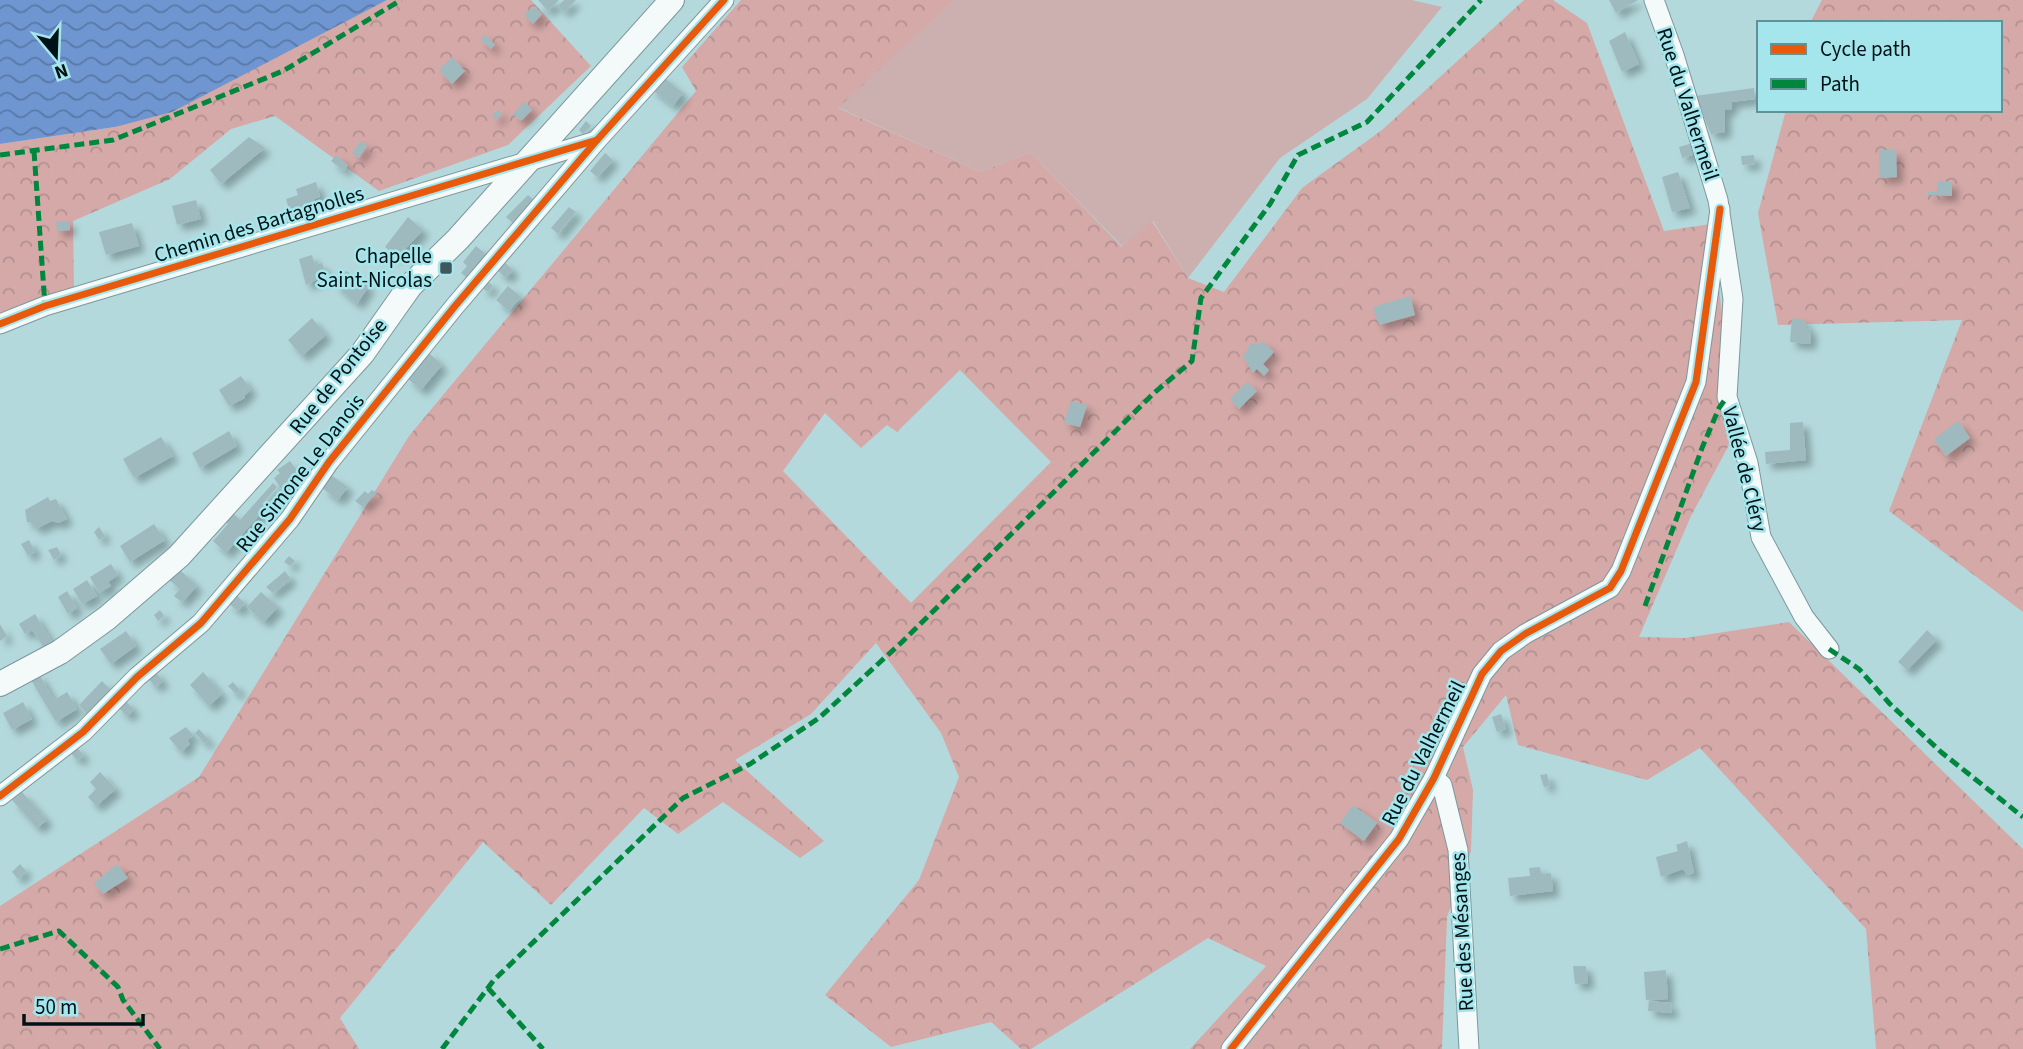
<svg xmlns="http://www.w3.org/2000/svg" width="2023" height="1049" font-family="'Source Sans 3',sans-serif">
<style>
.green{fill:#ccb0af}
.forest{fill:url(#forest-crowns);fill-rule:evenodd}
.water{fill:url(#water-waves)}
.building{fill:#9ebabf;filter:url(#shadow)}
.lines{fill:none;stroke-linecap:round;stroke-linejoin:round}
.minor-casing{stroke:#7b989b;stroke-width:21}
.major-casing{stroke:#7b989b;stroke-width:26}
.minor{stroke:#f4f9fa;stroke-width:19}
.major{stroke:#f4f9fa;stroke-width:24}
.quiet{stroke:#00873e;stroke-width:5;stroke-dasharray:10 5;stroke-linecap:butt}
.cycleway-casing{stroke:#a4e6ec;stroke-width:11}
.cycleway{stroke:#e8590c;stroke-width:7}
.poi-dot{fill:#3f585b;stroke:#a4e6ec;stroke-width:2.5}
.labels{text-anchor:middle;stroke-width:5;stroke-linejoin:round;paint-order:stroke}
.street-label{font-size:21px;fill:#001215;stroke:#a4e6ec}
.poi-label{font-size:21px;fill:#001215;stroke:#a4e6ec;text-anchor:end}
</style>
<defs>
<pattern id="forest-crowns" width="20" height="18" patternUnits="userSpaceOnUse" patternTransform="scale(1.75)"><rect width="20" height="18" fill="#d4a9a8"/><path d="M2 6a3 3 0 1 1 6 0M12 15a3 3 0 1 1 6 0" fill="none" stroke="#b49090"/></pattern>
<pattern id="water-waves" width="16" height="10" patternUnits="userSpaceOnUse" patternTransform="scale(1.75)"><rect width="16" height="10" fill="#6f96d1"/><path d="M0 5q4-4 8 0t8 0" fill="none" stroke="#5979a8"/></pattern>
<filter id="shadow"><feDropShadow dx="6" dy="6" stdDeviation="3.5" flood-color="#0004"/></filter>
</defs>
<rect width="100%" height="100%" fill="#b4d9dc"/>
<!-- green -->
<polygon class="green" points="954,0 1412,0 1442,7 1367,99 1280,158 1188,278 1153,221 1123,247 1030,152 981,172 837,107"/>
<!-- forest -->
<g class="forest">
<polygon points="387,0 531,0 591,66 508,145 379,191 275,116 231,129 170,179 73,221 74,292 0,319 0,144 115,127"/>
<path d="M741 0H954L838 108 981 172 1030 152 1122 247 1152 221 1188 278 1224 292 1302 188 1382 130 1524 0H1553L1587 23 1664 231 1711 224 1723 322 1729 445 1691 516 1639 637 1685 638 1789 622 2023 849V1049H1876L1866 929 1700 748 1647 780 1518 745 1506 695 1463 747 1473 790 1471 851 1447 917 1442 1049H1190L1266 966 1208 938 1031 1049H1021L991 1022 891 1047 825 995 919 880 959 777 941 733 876 643 811 714 735 760 824 841 800 858 723 802 678 834 644 808 551 905 483 842 340 1018 359 1049H0V906L199 777 409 436 696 91 682 67ZM960 370 1051 462 911 603 783 471 825 413 861 448 887 425 897 432Z"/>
<polygon points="1822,0 2023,0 2023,612 1889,511 1962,320 1778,325 1758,213 1786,110 2000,110 2000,23 1810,23"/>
</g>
<!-- water -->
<polygon class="water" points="0,0 387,0 172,112 115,127 0,144"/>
<!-- building -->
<g class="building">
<polygon points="538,0 559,0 548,11"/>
<polygon points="564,0 576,0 564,12 558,6"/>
<polygon points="1609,0 1638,0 1616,13"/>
<polygon points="534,6 542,14 533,24 524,15"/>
<polygon points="1625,32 1639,64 1622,72 1609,41"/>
<polygon points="485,35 495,45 491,49 480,39"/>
<polygon points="452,57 465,71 452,84 439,70"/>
<polygon points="661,75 683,93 673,106 650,88"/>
<polygon points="1754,88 1755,99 1731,102 1732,109 1725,110 1725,132 1711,134 1695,96"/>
<polygon points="524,102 532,110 521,121 513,114"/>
<polygon points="498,110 502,114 496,120 492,116"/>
<polygon points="586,121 591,126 583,134 579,130"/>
<polygon points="249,137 265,148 221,184 210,170"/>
<polygon points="361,141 367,146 359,158 352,153"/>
<polygon points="1693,143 1695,154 1682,158 1679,147"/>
<polygon points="1879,150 1896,150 1897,177 1880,178"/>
<polygon points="605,153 613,160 597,177 590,171"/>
<polygon points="336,155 348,165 344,171 331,161"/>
<polygon points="1754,155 1755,164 1742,165 1741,156"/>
<polygon points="1678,172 1690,208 1672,212 1662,177"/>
<polygon points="1938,181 1952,182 1952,196 1928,195 1928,192 1937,192"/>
<polygon points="316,182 320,197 314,199 317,207 291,216 286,199 298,195 296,189"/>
<polygon points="528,195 535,201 515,225 506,217"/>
<polygon points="196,200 201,219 177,225 172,206"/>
<polygon points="569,207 576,212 558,234 551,228"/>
<polygon points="284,216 287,224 277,228 274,219"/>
<polygon points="408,217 423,230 398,257 385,247"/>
<polygon points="56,221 70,221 70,230 57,231"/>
<polygon points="132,223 139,246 106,255 99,232"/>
<polygon points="476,246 488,256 468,279 461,273 467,266 463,262"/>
<polygon points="312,255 315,265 322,263 326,275 306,285 299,259"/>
<polygon points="503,261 513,270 506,278 496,269"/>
<polygon points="346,271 369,286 357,304 334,284"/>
<polygon points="486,280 493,286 488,292 481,287"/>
<polygon points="508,286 521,297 509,311 496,300"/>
<polygon points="1410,296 1415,315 1379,325 1373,307"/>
<polygon points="312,318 326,335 302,356 288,340"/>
<polygon points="1792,318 1806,321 1806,328 1811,329 1810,344 1790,342"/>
<polygon points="1262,341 1274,352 1263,364 1269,370 1264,376 1257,369 1253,373 1243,357 1251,343 1259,345"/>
<polygon points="428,352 442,365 421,390 407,378"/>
<polygon points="241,376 251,390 244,396 245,398 229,406 219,390"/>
<polygon points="1247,382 1257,391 1239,409 1230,399"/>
<polygon points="1071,401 1087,405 1080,427 1064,423"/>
<polygon points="1958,421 1970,438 1946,456 1934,439"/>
<polygon points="1803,422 1806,460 1766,464 1765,452 1790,450 1790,423"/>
<polygon points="229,431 237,446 200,468 192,453"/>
<polygon points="161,437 173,456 134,478 123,459"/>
<polygon points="290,461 302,477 282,490 274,478 280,473 277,470"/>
<polygon points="331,475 348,487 338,500 322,488"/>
<polygon points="273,483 277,487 262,504 266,507 226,553 213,541 228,524 225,521 232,512 240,520"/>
<polygon points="372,490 377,493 363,507 355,501 365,491 368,494"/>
<polygon points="48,497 50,501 56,499 67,519 59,523 52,521 36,529 33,523 27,522 25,510"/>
<polygon points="154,524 165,540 130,562 120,546"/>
<polygon points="99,527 105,536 99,540 94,532"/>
<polygon points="29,540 35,552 28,556 21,544"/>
<polygon points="57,547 61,555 54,560 48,550"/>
<polygon points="289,556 295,561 290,566 284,562"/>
<polygon points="111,564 118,575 108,582 111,586 99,593 90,577"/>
<polygon points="180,570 197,586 182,602 174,596 180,589 169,580"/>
<polygon points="285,571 291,579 273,593 266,587"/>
<polygon points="87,580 97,596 82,604 73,589"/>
<polygon points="67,591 77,608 68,614 58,597"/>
<polygon points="261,592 278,607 264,622 247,607"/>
<polygon points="236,595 245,603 238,611 228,603"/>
<polygon points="160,610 164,616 158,621 154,615"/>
<polygon points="35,614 53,644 45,649 32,630 25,634 19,624"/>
<polygon points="0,624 7,636 0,641"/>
<polygon points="1927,630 1937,640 1907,670 1898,662"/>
<polygon points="126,631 136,646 111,664 100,649"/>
<polygon points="154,670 163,681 156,687 146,676"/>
<polygon points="203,672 222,694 209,706 190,685"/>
<polygon points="39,674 54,700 67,692 77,709 56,722 30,678"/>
<polygon points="102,681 112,691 88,715 79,705"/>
<polygon points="233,682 240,690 236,694 228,686"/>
<polygon points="124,699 134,710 127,716 117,706"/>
<polygon points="23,702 32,719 12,730 3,713"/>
<polygon points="1501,714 1506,729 1497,732 1492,717"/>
<polygon points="186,727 193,735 187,740 190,744 181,752 169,738"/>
<polygon points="199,729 209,740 205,744 195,733"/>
<polygon points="76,746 84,756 77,760 69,751"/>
<polygon points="100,772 116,789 96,806 88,797 96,789 90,782"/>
<polygon points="1547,774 1550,786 1544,787 1540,775"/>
<polygon points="22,792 47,820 37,828 12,800"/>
<polygon points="1353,805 1377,823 1364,841 1340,823"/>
<polygon points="1687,841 1694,873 1687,875 1683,869 1661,877 1656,857 1678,851 1676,845"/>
<polygon points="20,864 26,871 18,879 12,872"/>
<polygon points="117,864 128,878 103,894 94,883"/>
<polygon points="1540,867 1541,874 1551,873 1553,891 1510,896 1508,878 1530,876 1529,868"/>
<polygon points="1573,966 1586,966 1588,983 1575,984"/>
<polygon points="1666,970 1668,999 1646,1000 1644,972"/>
<polygon points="1649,1001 1671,1003 1672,1013 1648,1011"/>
</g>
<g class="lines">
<!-- minor casing -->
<g class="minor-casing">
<g id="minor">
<polyline points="1654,0 1674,55 1718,200 1733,299 1727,397 1748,463 1761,537 1804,617 1829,649"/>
<polyline points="0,324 45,306 596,141"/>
<polyline points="1434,778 1442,785 1458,850 1469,1049"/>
<polyline points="0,796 83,732 137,677 201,623 290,519 329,462 455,306 597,140 724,0"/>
<polyline points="1231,1049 1399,839 1434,778 1482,674 1501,651 1525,634 1610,588 1621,571 1696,382 1720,209"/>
</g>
</g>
<!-- major casing -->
<g class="major-casing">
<polyline id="major" points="0,684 60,652 107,618 179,556 362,354 410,286 458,239 672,0"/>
</g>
<!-- minor -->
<use href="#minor" class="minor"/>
<!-- major -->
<use href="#major" class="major"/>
<!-- quiet -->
<g class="quiet">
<polyline points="34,151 45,306"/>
<polyline points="0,155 113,140 283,71 401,0"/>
<polyline points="1645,606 1702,448 1719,408 1727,397"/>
<polyline points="1829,649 1859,669 1890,704 1941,752 2023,817"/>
<polyline points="0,949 59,931 118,987 123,1000 160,1049"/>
<polyline points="488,988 543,1049"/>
<polyline points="442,1049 494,980 683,798 750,764 819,718 902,642 1154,393 1192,361 1201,298 1270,204 1298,155 1367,122 1481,0"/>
</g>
<!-- cycleway casing -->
<g class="cycleway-casing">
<g id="cycleway">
<polyline points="0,324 45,306 597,140"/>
<polyline points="0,796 83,732 137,677 201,623 290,519 329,462 455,306 597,140 724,0"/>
<polyline points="1231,1049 1399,839 1434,778 1482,674 1501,651 1525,634 1610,588 1621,571 1696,382 1720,209"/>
</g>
</g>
<!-- cycleway -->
<use href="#cycleway" class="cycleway"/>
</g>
<!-- markers -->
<rect class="poi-dot" x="439" y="261" width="14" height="14" rx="3.5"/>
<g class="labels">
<!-- street labels -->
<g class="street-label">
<text transform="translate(1688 104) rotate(72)" y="7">Rue du Valhermeil</text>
<text transform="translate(259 224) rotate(-17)" y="7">Chemin des Bartagnolles</text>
<text transform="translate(338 376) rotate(-51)" y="7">Rue de Pontoise</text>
<text transform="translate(1745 469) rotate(76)" y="7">Vallée de Cléry</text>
<text transform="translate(300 473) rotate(-52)" y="7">Rue Simone Le Danois</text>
<text transform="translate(1423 753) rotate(-63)" y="7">Rue du Valhermeil</text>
<text transform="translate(1462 932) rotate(-93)" y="7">Rue des Mésanges</text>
</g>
<!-- poi labels -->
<g class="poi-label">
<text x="432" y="263">Chapelle<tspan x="432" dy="24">Saint-Nicolas</tspan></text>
</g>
</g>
<!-- legend -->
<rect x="1757" y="21" width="245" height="91" fill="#a4e6ec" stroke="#629196" stroke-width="2"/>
<rect x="1771" y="44" width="35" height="10" fill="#e8590c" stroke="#629196" stroke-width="2"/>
<text x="1820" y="56" font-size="21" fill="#001215">Cycle path</text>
<rect x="1771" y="79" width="35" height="10" fill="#00873e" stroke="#629196" stroke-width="2"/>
<text x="1820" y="91" font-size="21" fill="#001215">Path</text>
<!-- north arrow -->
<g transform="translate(56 56) rotate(161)" stroke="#a4e6ec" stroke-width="5" paint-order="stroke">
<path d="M0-5L12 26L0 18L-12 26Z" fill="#001215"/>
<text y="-10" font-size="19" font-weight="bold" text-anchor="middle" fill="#001215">N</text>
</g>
<!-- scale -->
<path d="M24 1014v10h119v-10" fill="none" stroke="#001215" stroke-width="3.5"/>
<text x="35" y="1014" font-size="21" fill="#001215" stroke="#a4e6ec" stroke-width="5" paint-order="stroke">50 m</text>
</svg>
